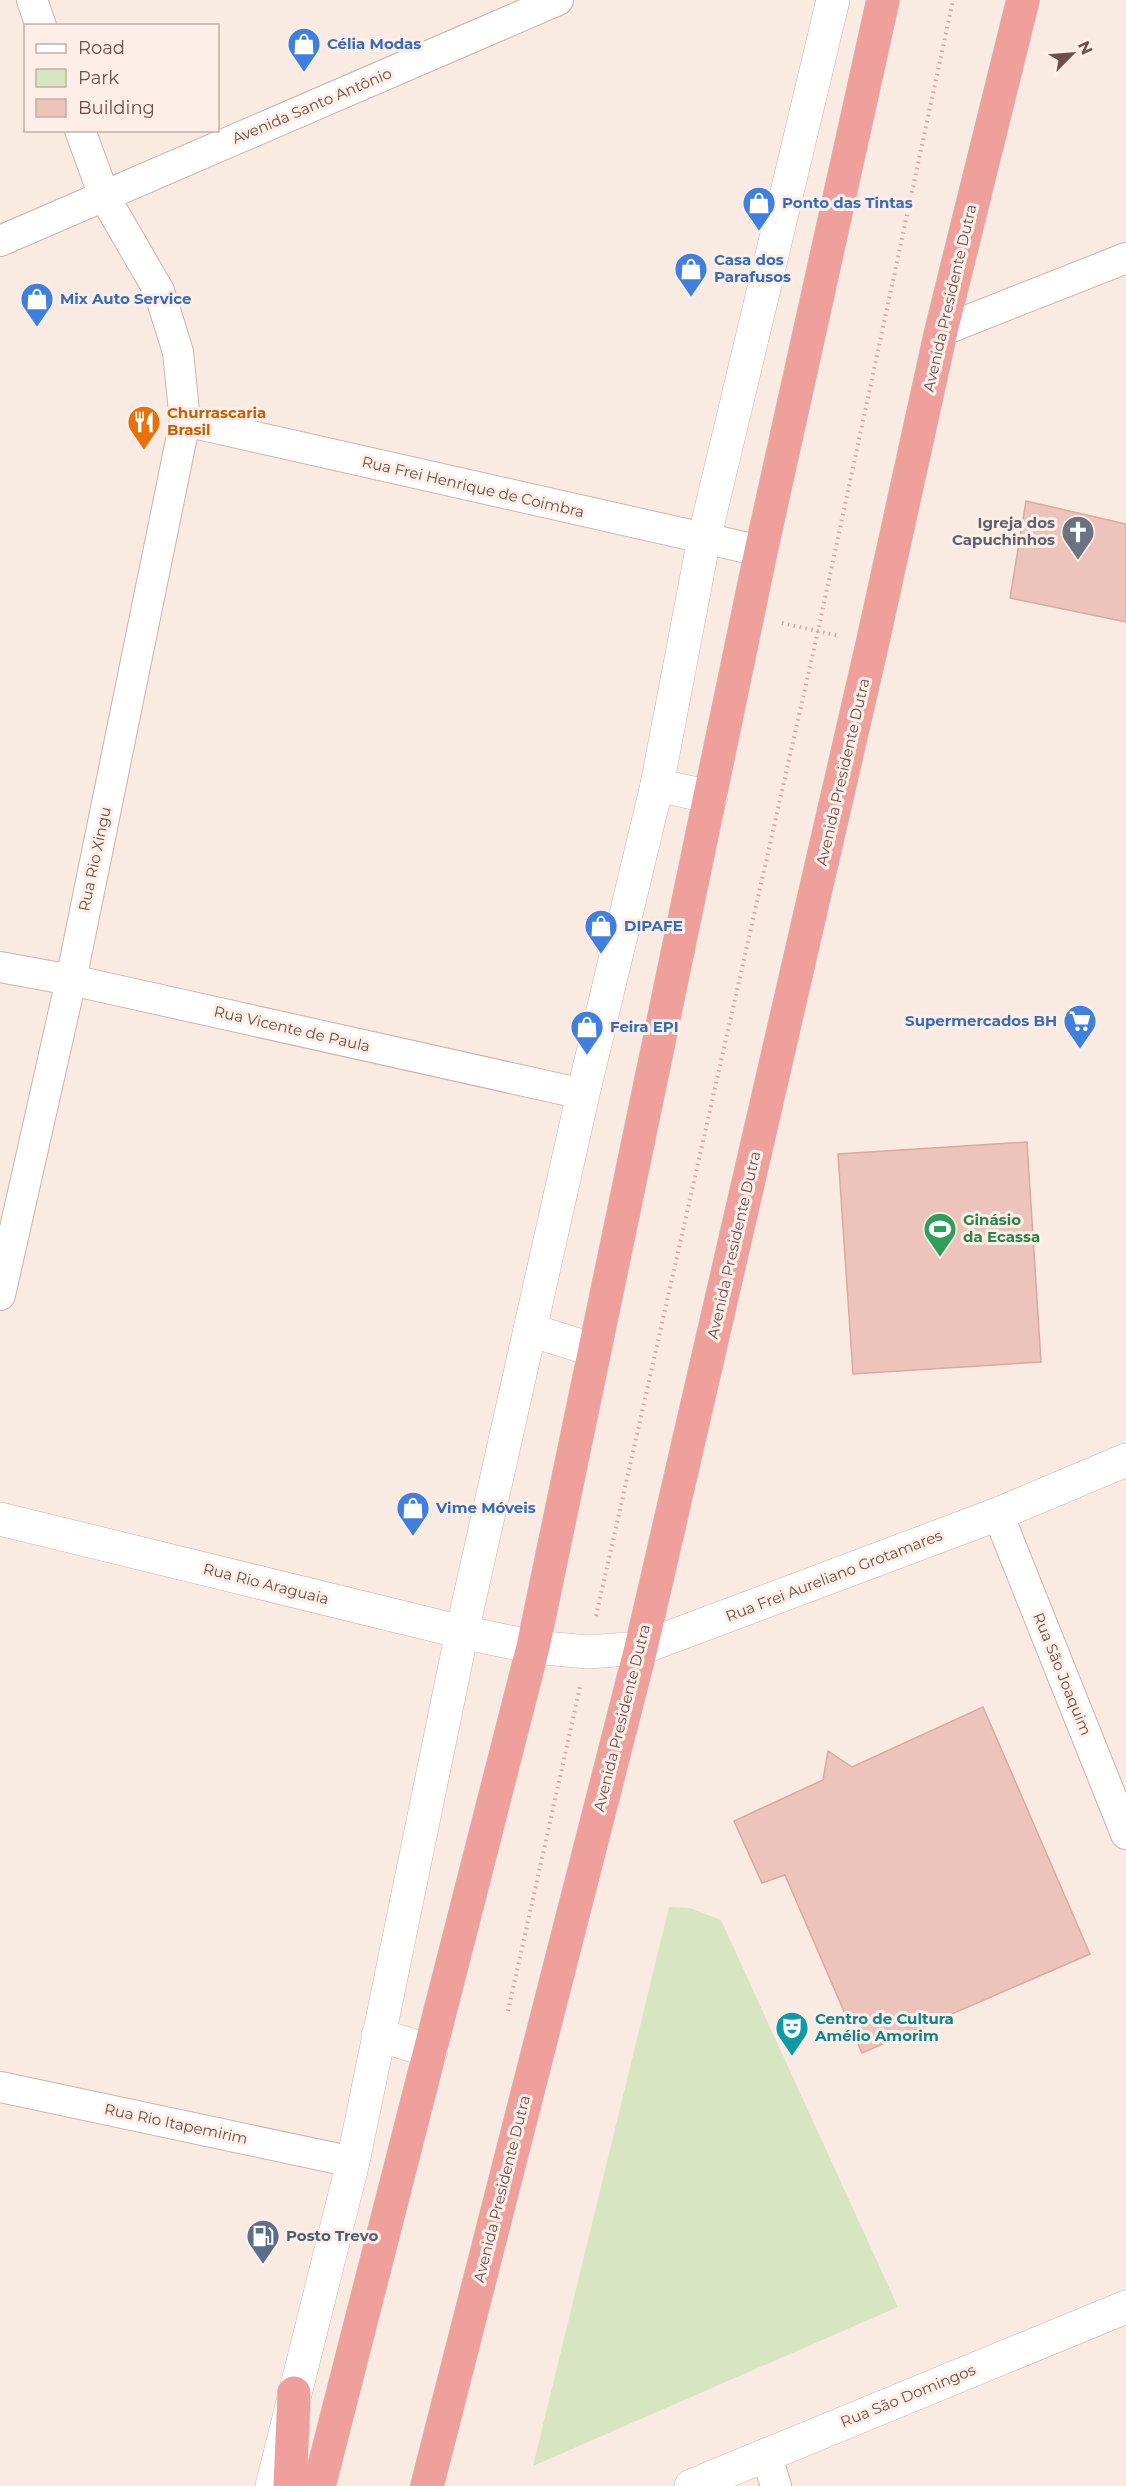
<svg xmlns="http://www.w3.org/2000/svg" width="1126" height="2486" font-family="Montserrat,sans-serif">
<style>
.green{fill:#d8e5c2}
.building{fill:#ecc4bc;stroke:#dda89e;stroke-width:1.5}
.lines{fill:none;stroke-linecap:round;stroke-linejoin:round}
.street-casing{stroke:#cbb3ac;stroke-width:32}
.secondary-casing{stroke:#ceb2aa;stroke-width:34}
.highway-casing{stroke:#d4cac9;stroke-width:34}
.path{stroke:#d0a7a0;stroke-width:4;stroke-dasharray:1.5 4.5;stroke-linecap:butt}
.street{stroke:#fff;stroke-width:30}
.secondary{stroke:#fff;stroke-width:33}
.highway{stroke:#efa09d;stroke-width:33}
.labels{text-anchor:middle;stroke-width:6;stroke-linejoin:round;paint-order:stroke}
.shop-label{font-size:15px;font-weight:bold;fill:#366cbe;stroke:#fdefe7;text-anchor:start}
.street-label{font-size:15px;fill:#6e4f4b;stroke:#fdefe7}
.food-label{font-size:15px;font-weight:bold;fill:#c56008;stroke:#fdefe7;text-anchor:start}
.worship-label{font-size:15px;font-weight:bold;fill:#5b616d;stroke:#fdefe7;text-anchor:end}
.leisure-label{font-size:15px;font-weight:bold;fill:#27864d;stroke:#fdefe7;text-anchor:start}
.culture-label{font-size:15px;font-weight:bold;fill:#0d838f;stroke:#fdefe7;text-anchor:start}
.service-label{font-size:15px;font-weight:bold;fill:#4e5e75;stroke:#fdefe7;text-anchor:start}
</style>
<rect width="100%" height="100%" fill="#faebe2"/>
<!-- green -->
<polygon class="green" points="669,1907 690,1908 721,1920 898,2307 533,2466"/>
<!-- building -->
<g class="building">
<polygon points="1026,501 1126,524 1126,622 1010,598"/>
<polygon points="1027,1142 1041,1362 853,1374 838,1154"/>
<polygon points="983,1707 1090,1954 862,2053 785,1875 762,1883 734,1821 823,1780 828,1751 852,1767"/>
</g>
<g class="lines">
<!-- street casing -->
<g class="street-casing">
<g id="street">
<polyline points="32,0 41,26"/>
<polyline points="0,241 558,0"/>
<polyline points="941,331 1126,258"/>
<polyline points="185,421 761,551"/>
<polyline points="0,967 71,980 583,1094"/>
<polyline points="0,1295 71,980 185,421 178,352 159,291 104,196 80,130"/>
<polyline points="998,1514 1126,1834"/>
<polyline points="0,2087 353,2162"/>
<polyline points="766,2454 776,2486"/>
</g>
</g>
<!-- secondary casing -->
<g class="secondary-casing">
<g id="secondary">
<polyline points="657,785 711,797"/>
<polyline points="530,1330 594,1350"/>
<polyline points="0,1519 462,1632 533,1647 588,1652 641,1648 998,1514 1126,1460"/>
<polyline points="378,2035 431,2051"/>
<polyline points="272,2486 353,2162 462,1632 583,1094 657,785 704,539 833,0"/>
<polyline points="691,2486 1126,2307"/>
</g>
</g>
<!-- highway casing -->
<g class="highway-casing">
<g id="highway">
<polyline points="290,2486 294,2393"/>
<polyline points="319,2486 533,1647 761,551 883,0"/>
<polyline points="427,2486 641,1648 872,645 941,331 1023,0"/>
</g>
</g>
<!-- path -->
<g class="path">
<polyline points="782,623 839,636"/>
<polyline points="596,1616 818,631 953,0"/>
<polyline points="508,2011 580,1687"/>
</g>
<!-- street -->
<use href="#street" class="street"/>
<!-- secondary -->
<use href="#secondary" class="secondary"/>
<!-- highway -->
<use href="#highway" class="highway"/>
</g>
<!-- icons -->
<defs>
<g id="shop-pin" transform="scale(1.725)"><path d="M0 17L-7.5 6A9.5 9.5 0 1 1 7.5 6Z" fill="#3f7fe0" stroke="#fdefe7"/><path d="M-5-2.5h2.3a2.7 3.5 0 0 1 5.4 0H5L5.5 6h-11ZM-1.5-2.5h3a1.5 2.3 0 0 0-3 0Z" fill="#fff"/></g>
<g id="restaurant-pin" transform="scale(1.725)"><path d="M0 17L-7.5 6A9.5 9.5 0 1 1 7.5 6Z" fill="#e8710a" stroke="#fdefe7"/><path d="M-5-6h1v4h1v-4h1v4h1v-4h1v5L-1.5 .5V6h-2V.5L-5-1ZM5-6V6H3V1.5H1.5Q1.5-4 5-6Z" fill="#fff"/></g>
<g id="church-pin" transform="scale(1.725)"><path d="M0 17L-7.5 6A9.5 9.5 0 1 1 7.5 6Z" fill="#6b7280" stroke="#fdefe7"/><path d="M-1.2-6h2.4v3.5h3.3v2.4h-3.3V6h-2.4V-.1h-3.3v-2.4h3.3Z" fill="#fff"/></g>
<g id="supermarket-pin" transform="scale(1.725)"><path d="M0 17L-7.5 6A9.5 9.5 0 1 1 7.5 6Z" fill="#3f7fe0" stroke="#fdefe7"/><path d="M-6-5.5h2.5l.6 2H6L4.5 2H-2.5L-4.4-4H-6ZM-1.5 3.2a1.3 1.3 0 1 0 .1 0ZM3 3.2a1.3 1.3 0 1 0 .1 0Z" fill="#fff"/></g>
<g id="stadium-pin" transform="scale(1.725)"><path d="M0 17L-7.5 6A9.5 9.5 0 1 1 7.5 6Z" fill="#2e9e5b" stroke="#fdefe7"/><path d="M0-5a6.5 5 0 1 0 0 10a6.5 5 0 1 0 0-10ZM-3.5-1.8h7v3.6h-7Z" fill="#fff"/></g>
<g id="theatre-pin" transform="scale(1.725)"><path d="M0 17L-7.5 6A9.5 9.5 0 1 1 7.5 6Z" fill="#0f9aa8" stroke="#fdefe7"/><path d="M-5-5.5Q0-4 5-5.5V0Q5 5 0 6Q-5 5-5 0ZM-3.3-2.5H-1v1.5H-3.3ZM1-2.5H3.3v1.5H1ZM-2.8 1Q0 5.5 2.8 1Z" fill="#fff"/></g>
<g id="fuel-pin" transform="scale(1.725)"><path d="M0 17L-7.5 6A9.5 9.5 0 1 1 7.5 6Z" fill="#5c6f8a" stroke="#fdefe7"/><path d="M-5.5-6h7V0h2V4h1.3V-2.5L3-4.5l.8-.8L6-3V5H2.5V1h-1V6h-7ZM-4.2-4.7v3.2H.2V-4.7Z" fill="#fff"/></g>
</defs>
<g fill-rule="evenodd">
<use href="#shop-pin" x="304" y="44"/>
<use href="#shop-pin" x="759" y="203"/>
<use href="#shop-pin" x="691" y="269"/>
<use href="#shop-pin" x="37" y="299"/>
<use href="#restaurant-pin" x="144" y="422"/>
<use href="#church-pin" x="1078" y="532"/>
<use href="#shop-pin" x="601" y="926"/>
<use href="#supermarket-pin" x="1080" y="1021"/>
<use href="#shop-pin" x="587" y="1027"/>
<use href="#stadium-pin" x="940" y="1229"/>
<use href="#shop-pin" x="413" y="1508"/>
<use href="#theatre-pin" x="792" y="2028"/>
<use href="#fuel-pin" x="263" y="2236"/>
</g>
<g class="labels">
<!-- shop labels -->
<g class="shop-label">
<text x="327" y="49">Célia Modas</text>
<text x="782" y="208">Ponto das Tintas</text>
<text x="714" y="265">Casa dos<tspan x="714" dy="17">Parafusos</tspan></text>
<text x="60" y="304">Mix Auto Service</text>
<text x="624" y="931">DIPAFE</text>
<text x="1057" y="1026" text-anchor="end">Supermercados BH</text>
<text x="610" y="1032">Feira EPI</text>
<text x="436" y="1513">Vime Móveis</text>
</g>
<!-- street labels -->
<g class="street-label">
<text transform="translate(312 106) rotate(-23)" y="5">Avenida Santo Antônio</text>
<text transform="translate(950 298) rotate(-77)" y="5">Avenida Presidente Dutra</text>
<text transform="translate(473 487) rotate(13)" y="5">Rua Frei Henrique de Coimbra</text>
<text transform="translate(843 772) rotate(-77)" y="5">Avenida Presidente Dutra</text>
<text transform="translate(95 859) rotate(-78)" y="5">Rua Rio Xingu</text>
<text transform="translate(292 1029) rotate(13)" y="5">Rua Vicente de Paula</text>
<text transform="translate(734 1245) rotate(-77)" y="5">Avenida Presidente Dutra</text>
<text transform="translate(834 1576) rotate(-21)" y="5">Rua Frei Aureliano Grotamares</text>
<text transform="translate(266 1584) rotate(14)" y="5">Rua Rio Araguaia</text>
<text transform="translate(1062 1674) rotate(68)" y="5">Rua São Joaquim</text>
<text transform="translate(622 1718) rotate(-76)" y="5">Avenida Presidente Dutra</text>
<text transform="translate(176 2124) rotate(12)" y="5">Rua Rio Itapemirim</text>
<text transform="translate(502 2189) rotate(-76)" y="5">Avenida Presidente Dutra</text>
<text transform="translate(908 2396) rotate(-22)" y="5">Rua São Domingos</text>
</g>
<!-- food labels -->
<g class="food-label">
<text x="167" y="418">Churrascaria<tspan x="167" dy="17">Brasil</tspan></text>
</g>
<!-- worship labels -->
<g class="worship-label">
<text x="1055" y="528">Igreja dos<tspan x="1055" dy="17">Capuchinhos</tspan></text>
</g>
<!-- leisure labels -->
<g class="leisure-label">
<text x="963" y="1225">Ginásio<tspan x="963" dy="17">da Ecassa</tspan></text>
</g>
<!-- culture labels -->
<g class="culture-label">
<text x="815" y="2024">Centro de Cultura<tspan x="815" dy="17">Amélio Amorim</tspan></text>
</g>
<!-- service labels -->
<g class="service-label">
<text x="286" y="2241">Posto Trevo</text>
</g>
</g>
<!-- legend -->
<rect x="24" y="24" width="195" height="108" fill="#fdefe7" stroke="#c4afa9" stroke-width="1.5"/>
<rect x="36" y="44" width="30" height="9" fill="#ffffff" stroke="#c4afa9" stroke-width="1.5"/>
<text x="78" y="54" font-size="18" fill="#6e4f4b">Road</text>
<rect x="36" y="69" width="30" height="18" fill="#d8e5c2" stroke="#c4afa9" stroke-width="1.5"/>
<text x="78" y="84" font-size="18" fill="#6e4f4b">Park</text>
<rect x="36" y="99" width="30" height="18" fill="#ecc4bc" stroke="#c4afa9" stroke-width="1.5"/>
<text x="78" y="114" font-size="18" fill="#6e4f4b">Building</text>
<!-- north arrow -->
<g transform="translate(1072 54) rotate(65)" stroke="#fdefe7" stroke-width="4.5" paint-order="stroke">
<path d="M0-4.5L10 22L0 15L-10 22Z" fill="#6e4f4b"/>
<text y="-9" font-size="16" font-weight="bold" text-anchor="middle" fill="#6e4f4b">N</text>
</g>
</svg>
